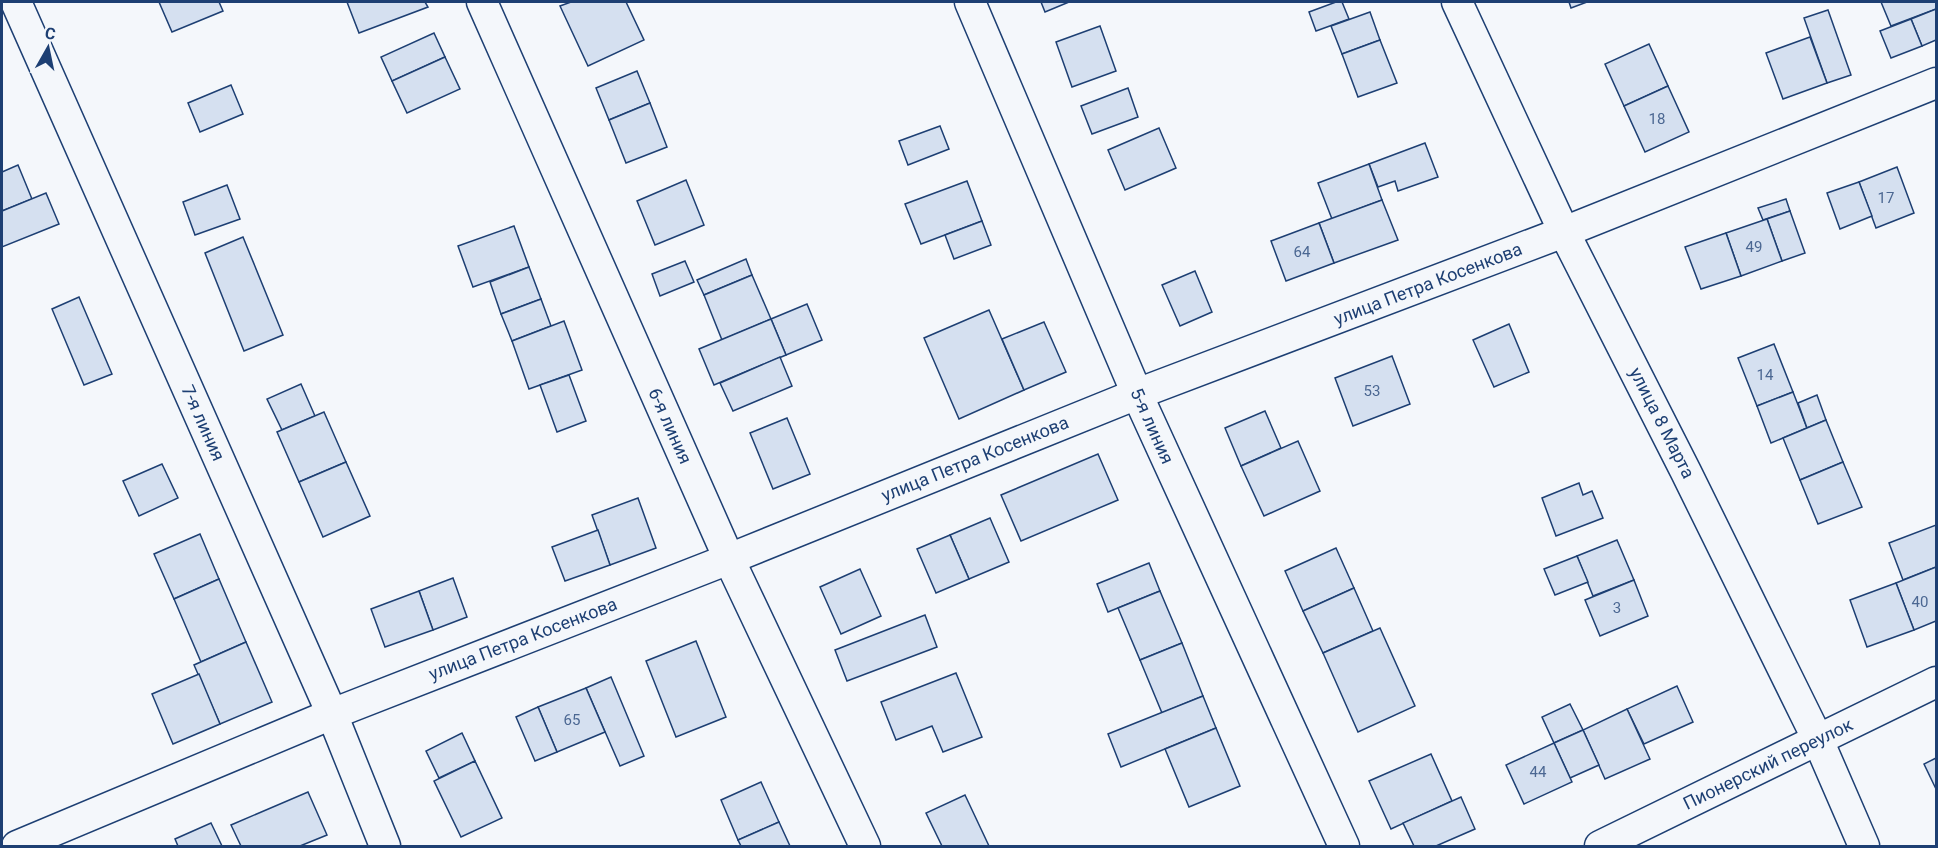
<svg xmlns="http://www.w3.org/2000/svg" width="1938" height="848" font-family="Roboto,sans-serif">
<style>
.building{fill:#d5e0f0;stroke:#1d3f73;stroke-width:1.5}
.lines{fill:none;stroke-linecap:round;stroke-linejoin:round}
.minor-casing{stroke:#1d3f73;stroke-width:33}
.minor{stroke:#f4f7fb;stroke-width:30}
.labels{text-anchor:middle;stroke-width:4.5;stroke-linejoin:round;paint-order:stroke}
.number-label{font-size:15px;fill:#4b6792}
.street-label{font-size:18px;fill:#1d3f73;stroke:#f4f7fb}
</style>
<rect width="100%" height="100%" fill="#f4f7fb"/>
<!-- building -->
<g class="building">
<polygon points="159,2 219,2 223,11 172,32"/>
<polygon points="347,2 425,2 428,7 359,33"/>
<polygon points="571,2 626,2 644,40 588,66 560,6"/>
<polygon points="1041,2 1069,2 1045,12"/>
<polygon points="1336,2 1342,2 1349,19 1316,31 1309,12"/>
<polygon points="1569,2 1587,2 1571,8"/>
<polygon points="1881,2 1936,2 1936,9 1891,26"/>
<polygon points="1936,9 1936,40 1922,46 1911,19"/>
<polygon points="1828,10 1851,75 1827,83 1804,18"/>
<polygon points="1370,12 1380,40 1342,54 1331,26"/>
<polygon points="1911,19 1922,46 1891,58 1880,31"/>
<polygon points="1100,26 1116,71 1072,87 1056,42"/>
<polygon points="434,33 445,57 392,81 381,57"/>
<polygon points="1810,37 1827,83 1783,99 1766,53"/>
<polygon points="1380,40 1397,83 1358,97 1342,54"/>
<polygon points="1649,44 1668,86 1624,106 1605,64"/>
<polygon points="445,57 460,89 407,113 392,81"/>
<polygon points="637,71 650,103 609,120 596,88"/>
<polygon points="231,85 243,114 200,132 188,103"/>
<polygon points="1668,86 1689,132 1645,152 1624,106"/>
<polygon points="1128,88 1138,117 1092,134 1081,106"/>
<polygon points="650,103 667,147 626,163 609,120"/>
<polygon points="940,126 949,149 908,165 899,141"/>
<polygon points="1159,128 1176,168 1125,190 1108,150"/>
<polygon points="1425,143 1438,177 1398,191 1395,181 1378,187 1369,164"/>
<polygon points="1369,164 1382,200 1332,219 1318,183"/>
<polygon points="18,165 32,199 2,211 2,172"/>
<polygon points="1897,167 1914,213 1876,228 1859,182"/>
<polygon points="686,180 704,225 655,245 637,201"/>
<polygon points="967,181 982,221 921,244 905,204"/>
<polygon points="1859,182 1872,216 1840,229 1827,193"/>
<polygon points="227,185 240,219 195,235 183,202"/>
<polygon points="46,193 59,224 2,247 2,211"/>
<polygon points="1786,199 1790,211 1763,220 1758,208"/>
<polygon points="1382,200 1398,240 1334,263 1319,223"/>
<polygon points="1790,211 1805,253 1782,261 1767,219"/>
<polygon points="1767,219 1782,261 1741,276 1726,233"/>
<polygon points="982,221 991,245 954,259 945,235"/>
<polygon points="1319,223 1334,263 1286,281 1271,241"/>
<polygon points="514,226 529,267 473,287 458,246"/>
<polygon points="1726,233 1741,276 1701,289 1685,247"/>
<polygon points="243,237 283,335 244,351 205,253"/>
<polygon points="746,259 752,275 704,295 697,280"/>
<polygon points="685,261 694,282 660,296 652,274"/>
<polygon points="529,267 541,299 501,314 490,282"/>
<polygon points="1195,271 1212,312 1180,326 1162,285"/>
<polygon points="752,275 771,319 722,340 704,295"/>
<polygon points="79,297 112,374 84,385 52,309"/>
<polygon points="541,299 551,326 512,341 501,314"/>
<polygon points="807,304 822,340 786,355 771,319"/>
<polygon points="989,310 1024,390 959,419 924,338"/>
<polygon points="771,319 786,355 714,385 699,349"/>
<polygon points="564,321 582,370 529,389 512,341"/>
<polygon points="1044,322 1066,372 1024,390 1002,339"/>
<polygon points="1509,324 1529,372 1494,387 1473,340"/>
<polygon points="1774,344 1793,392 1757,406 1738,358"/>
<polygon points="1392,356 1410,404 1353,426 1335,378"/>
<polygon points="780,357 792,386 733,411 720,383"/>
<polygon points="569,375 586,421 557,432 540,385"/>
<polygon points="301,384 315,416 282,430 267,399"/>
<polygon points="1793,392 1807,428 1771,443 1757,406"/>
<polygon points="1817,395 1826,420 1807,428 1798,403"/>
<polygon points="1265,411 1281,448 1241,466 1225,428"/>
<polygon points="324,412 346,462 299,482 277,432"/>
<polygon points="787,418 810,474 773,489 750,433"/>
<polygon points="1826,420 1843,462 1800,480 1783,438"/>
<polygon points="1298,441 1320,491 1264,516 1241,466"/>
<polygon points="1098,454 1118,500 1021,541 1001,495"/>
<polygon points="346,462 370,516 323,537 299,482"/>
<polygon points="1843,462 1862,507 1818,524 1800,480"/>
<polygon points="162,464 178,498 139,516 123,481"/>
<polygon points="1579,483 1583,495 1592,491 1603,518 1556,536 1542,498"/>
<polygon points="638,498 656,548 610,565 592,515"/>
<polygon points="990,518 1009,562 969,579 950,535"/>
<polygon points="1936,525 1936,567 1903,580 1889,543"/>
<polygon points="598,530 610,565 565,581 552,547"/>
<polygon points="200,534 219,579 174,599 154,554"/>
<polygon points="950,535 969,579 936,593 917,549"/>
<polygon points="1617,540 1634,580 1593,596 1577,556"/>
<polygon points="1336,548 1354,588 1303,611 1285,571"/>
<polygon points="1577,556 1588,582 1555,595 1544,569"/>
<polygon points="1149,563 1160,591 1108,612 1097,584"/>
<polygon points="1936,567 1936,621 1914,630 1896,583"/>
<polygon points="860,569 881,616 841,634 820,587"/>
<polygon points="453,578 467,617 433,630 419,591"/>
<polygon points="219,579 246,642 201,662 174,599"/>
<polygon points="1634,580 1648,616 1600,636 1585,600"/>
<polygon points="1896,583 1914,630 1867,647 1850,600"/>
<polygon points="1354,588 1373,631 1323,653 1303,611"/>
<polygon points="419,591 433,630 385,647 371,609"/>
<polygon points="1160,591 1182,643 1140,660 1118,608"/>
<polygon points="925,615 937,647 847,681 835,650"/>
<polygon points="1380,628 1415,706 1358,732 1323,653"/>
<polygon points="696,641 726,717 676,737 646,661"/>
<polygon points="246,642 272,702 220,724 194,665"/>
<polygon points="1182,643 1203,696 1162,713 1140,660"/>
<polygon points="956,673 982,737 943,752 932,726 896,740 881,702"/>
<polygon points="199,674 220,724 173,744 152,694"/>
<polygon points="611,677 644,756 620,766 586,688"/>
<polygon points="1677,686 1693,722 1644,744 1627,709"/>
<polygon points="586,688 605,732 557,752 538,707"/>
<polygon points="1203,696 1216,728 1121,767 1108,734"/>
<polygon points="1570,704 1583,730 1554,743 1542,717"/>
<polygon points="538,707 557,752 535,761 516,717"/>
<polygon points="1627,709 1650,759 1605,779 1583,730"/>
<polygon points="1216,728 1240,786 1189,807 1165,749"/>
<polygon points="1583,730 1599,765 1570,778 1554,743"/>
<polygon points="462,733 475,761 439,778 426,751"/>
<polygon points="1554,743 1572,782 1524,804 1506,765"/>
<polygon points="1431,754 1452,801 1391,829 1369,781"/>
<polygon points="1936,758 1936,789 1924,764"/>
<polygon points="475,761 502,818 461,837 434,781"/>
<polygon points="761,782 779,822 738,840 721,800"/>
<polygon points="308,792 327,835 300,846 241,846 231,825"/>
<polygon points="965,795 989,846 942,846 926,813"/>
<polygon points="1461,797 1475,829 1436,846 1414,846 1403,823"/>
<polygon points="779,822 790,846 741,846 738,840"/>
<polygon points="211,823 222,846 178,846 175,839"/>
</g>
<g class="lines">
<!-- minor casing -->
<g class="minor-casing">
<g id="minor">
<polyline points="16,2 332,714 385,846"/>
<polyline points="482,2 729,559 865,846"/>
<polyline points="970,2 1137,394 1344,846"/>
<polyline points="1457,2 1564,232 1686,472 1818,740 1864,846"/>
<polyline points="17,846 332,714 729,559 1137,394 1564,232 1936,83"/>
<polyline points="1600,846 1936,682"/>
</g>
</g>
<!-- minor -->
<use href="#minor" class="minor"/>
</g>
<g class="labels">
<!-- number labels -->
<g class="number-label">
<text x="1657" y="124">18</text>
<text x="1886" y="203">17</text>
<text x="1754" y="252">49</text>
<text x="1302" y="257">64</text>
<text x="1765" y="380">14</text>
<text x="1372" y="396">53</text>
<text x="1920" y="607">40</text>
<text x="1617" y="613">3</text>
<text x="572" y="725">65</text>
<text x="1538" y="777">44</text>
</g>
<!-- street labels -->
<g class="street-label">
<text transform="translate(1428 284) rotate(-21)" y="6">улица Петра Косенкова</text>
<text transform="translate(203 423) rotate(66)" y="6">7-я линия</text>
<text transform="translate(1662 423) rotate(63)" y="6">улица 8 Марта</text>
<text transform="translate(670 426) rotate(66)" y="6">6-я линия</text>
<text transform="translate(1152 426) rotate(66)" y="6">5-я линия</text>
<text transform="translate(975 459) rotate(-22)" y="6">улица Петра Косенкова</text>
<text transform="translate(523 639) rotate(-21)" y="6">улица Петра Косенкова</text>
<text transform="translate(1768 764) rotate(-26)" y="6">Пионерский переулок</text>
</g>
</g>
<!-- border -->
<rect width="1938" height="848" fill="none" stroke="#1d3f73" stroke-width="6"/>
<!-- north arrow -->
<g transform="translate(48 48) rotate(9)" stroke="#f4f7fb" stroke-width="4.5" paint-order="stroke">
<path d="M0-4.5L10 22L0 15L-10 22Z" fill="#1d3f73"/>
<text y="-9" font-size="16" font-weight="bold" text-anchor="middle" fill="#1d3f73">С</text>
</g>
</svg>
